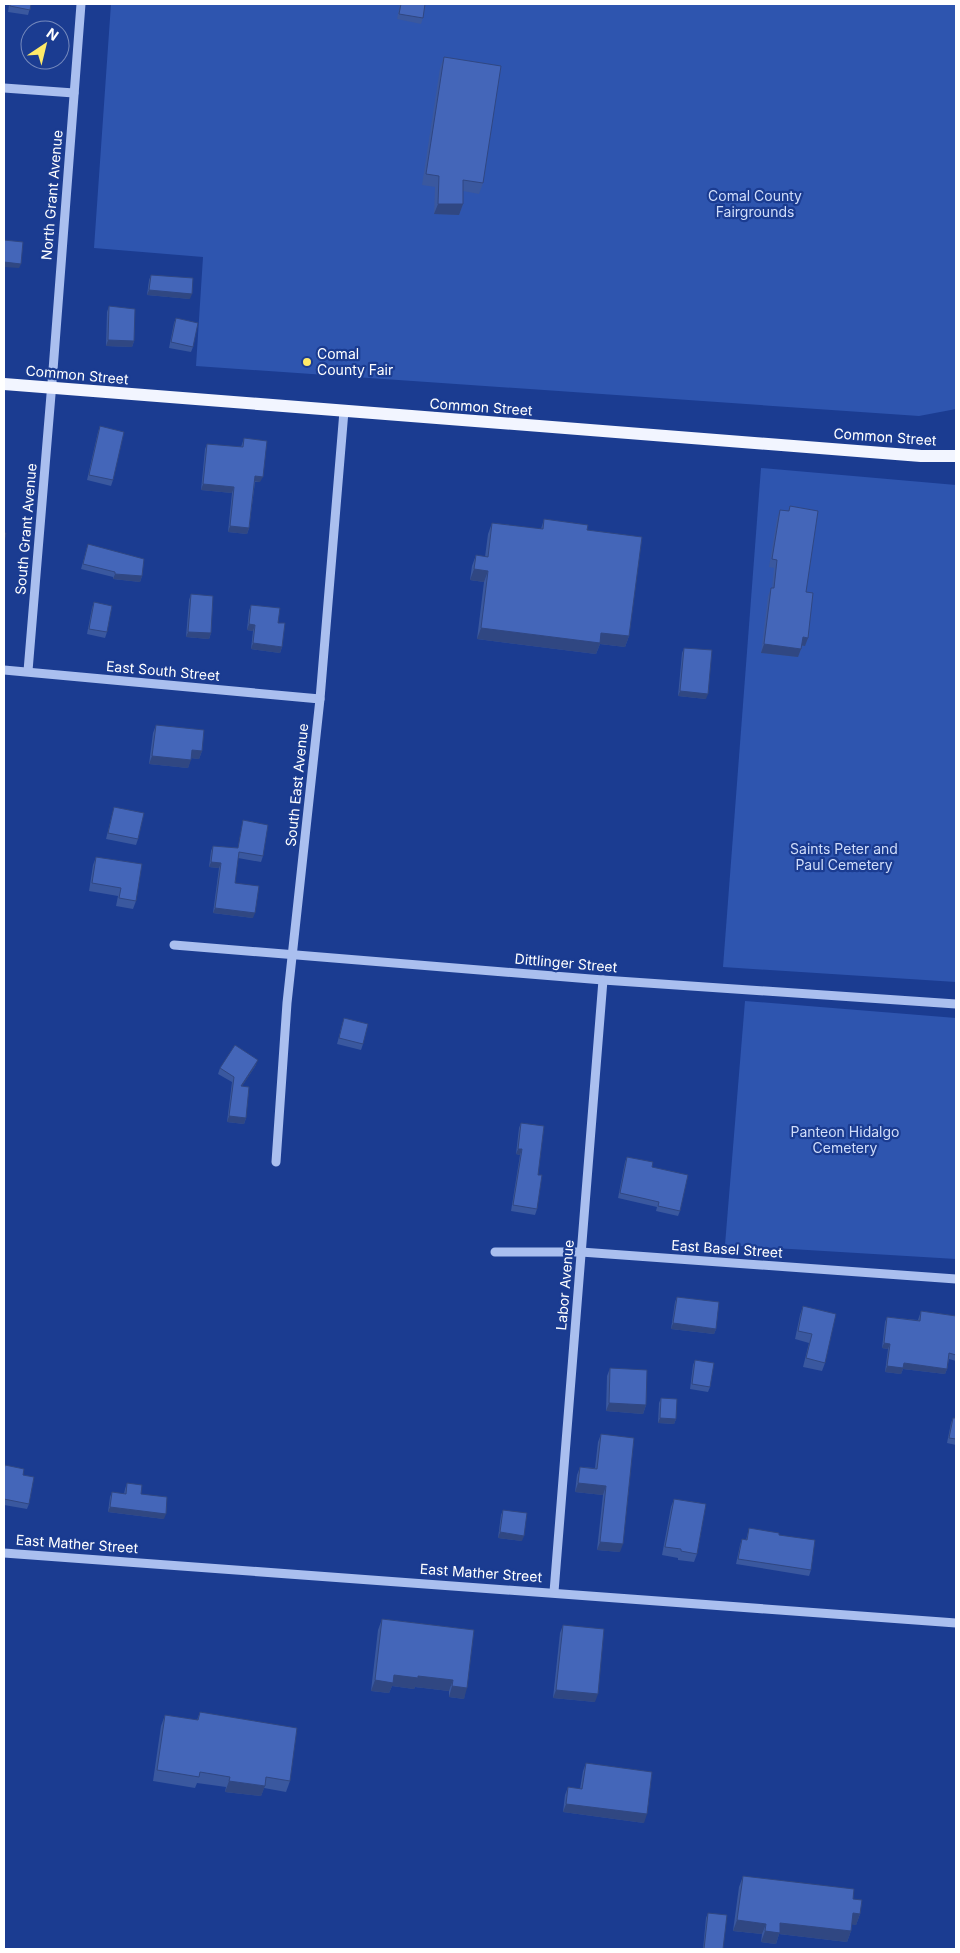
<svg xmlns="http://www.w3.org/2000/svg" width="960" height="1953" font-family="Inter,sans-serif">
<style>
.green{fill:#2e55af}
.lines{fill:none;stroke-linecap:round;stroke-linejoin:round}
.minor{stroke:#aabfef;stroke-width:9}
.major{stroke:#f2f5ff;stroke-width:12}
.wall{fill:#3a589f}
.shaded-wall{fill:#304782}
.building{fill:#4466b9;stroke:#304782}
.poi-dot{fill:#ffea68;stroke:#1b3c91;stroke-width:2}
.labels{text-anchor:middle;stroke-width:4.5;stroke-linejoin:round;paint-order:stroke}
.street-label{font-size:14px;fill:#fff;stroke:#1b3c91}
.park-label{font-size:14px;fill:#d0ddfa;stroke:#1b3c91}
.poi-label{font-size:14px;fill:#fff;stroke:#1b3c91;text-anchor:start}
</style>
<rect width="100%" height="100%" fill="#1b3c91"/>
<!-- green -->
<g class="green">
<polygon points="111,4 956,4 956,409 919,416 196,366 203,257 94,248"/>
<polygon points="761,468 956,485 956,982 723,967"/>
<polygon points="745,1001 956,1018 956,1259 725,1245"/>
</g>
<g class="lines">
<!-- minor -->
<g class="minor">
<polyline points="4,88 74,93"/>
<polyline points="4,670 320,699"/>
<path d="M28 671C47 449 65 226 81 4"/>
<polyline points="174,945 603,980 956,1004"/>
<polyline points="276,1162 287,1003 320,699 344,411"/>
<polyline points="495,1252 581,1252 956,1279"/>
<polyline points="4,1553 956,1623"/>
<polyline points="554,1592 603,980"/>
</g>
<!-- major -->
<polyline class="major" points="4,384 921,456 956,456"/>
</g>
<!-- wall -->
<g class="wall">
<polygon points="4,4 31,4 28,15 8,12 9,5"/>
<polygon points="400,4 425,4 423,18 421,24 397,19"/>
<polygon points="444,57 483,183 479,194 463,191 463,204 459,215 434,214 435,187 422,185 440,68"/>
<polygon points="151,275 190,299 147,295 149,280"/>
<polygon points="109,306 134,341 132,347 106,346 107,312"/>
<polygon points="176,318 193,347 191,352 169,348 174,323"/>
<polygon points="100,426 113,480 111,486 87,480 98,432"/>
<polygon points="244,438 260,482 255,482 249,528 247,534 228,532 232,493 201,490 205,449 207,444 241,447"/>
<polygon points="790,506 806,592 805,646 802,646 798,657 761,653 768,596 771,588 772,588 774,568 769,567 777,518 780,510 788,511"/>
<polygon points="544,519 587,530 629,636 625,647 600,644 596,654 477,639 484,582 470,580 472,566 476,555 485,557 488,534 492,523 541,529"/>
<polygon points="88,544 142,576 140,582 113,579 113,577 81,569"/>
<polygon points="191,594 211,633 209,639 186,637 189,600"/>
<polygon points="94,602 107,632 105,638 87,634 92,608"/>
<polygon points="251,605 282,647 280,653 251,649 253,631 247,630 249,611"/>
<polygon points="684,648 706,699 678,696 682,653"/>
<polygon points="156,725 202,751 199,759 191,758 188,768 149,764 153,733"/>
<polygon points="114,807 138,839 136,845 106,839"/>
<polygon points="243,820 263,856 261,862 238,858 235,883 253,918 213,913 219,868 209,867 211,851 213,846 238,848 242,826"/>
<polygon points="96,857 136,901 133,909 116,906 118,896 89,891 93,865"/>
<polygon points="344,1018 363,1044 361,1050 337,1044"/>
<polygon points="256,1065 242,1086 246,1118 244,1124 227,1122 232,1082 218,1074 220,1068"/>
<polygon points="521,1123 537,1209 535,1215 511,1211 520,1155 516,1154 519,1128"/>
<polygon points="627,1157 652,1167 680,1211 678,1216 656,1211 657,1207 618,1198 625,1162"/>
<polygon points="677,1297 716,1329 714,1334 671,1329 675,1302"/>
<polygon points="803,1306 825,1363 822,1371 803,1367 809,1343 795,1339 800,1315"/>
<polygon points="921,1311 956,1316 956,1361 949,1359 947,1369 945,1374 903,1369 901,1374 885,1372 888,1349 882,1348 885,1322 887,1317 918,1320"/>
<polygon points="695,1360 710,1387 708,1392 690,1389 693,1365"/>
<polygon points="610,1368 646,1405 643,1414 606,1411 607,1376"/>
<polygon points="661,1398 676,1419 674,1424 658,1423 659,1403"/>
<polygon points="953,1418 956,1418 956,1445 947,1443 951,1423"/>
<polygon points="601,1434 620,1552 597,1550 603,1495 575,1492 577,1475 580,1467 595,1468 598,1442"/>
<polygon points="5,1465 23,1475 29,1504 27,1509 4,1505 4,1467"/>
<polygon points="127,1483 141,1494 164,1519 108,1512 110,1497 112,1492 124,1494 125,1489"/>
<polygon points="674,1499 697,1554 694,1562 678,1560 678,1558 662,1555 671,1507"/>
<polygon points="503,1510 522,1541 498,1538 501,1515"/>
<polygon points="749,1528 811,1570 809,1576 736,1564 740,1545 742,1539 746,1540"/>
<polygon points="382,1619 474,1630 464,1699 449,1697 449,1691 415,1687 414,1689 392,1686 389,1693 371,1691 378,1630"/>
<polygon points="563,1625 595,1702 553,1698 560,1633"/>
<polygon points="200,1712 290,1781 286,1792 264,1788 261,1796 225,1792 226,1787 197,1783 195,1788 153,1781 161,1726 165,1715 197,1720"/>
<polygon points="586,1763 644,1823 563,1812 565,1795 568,1787 580,1789 583,1771"/>
<polygon points="743,1876 853,1899 860,1914 856,1925 852,1924 851,1931 847,1942 779,1934 776,1944 761,1942 762,1934 733,1931 739,1887"/>
<polygon points="708,1913 723,1949 703,1949 706,1918"/>
</g>
<!-- shaded-wall -->
<g class="shaded-wall">
<polygon points="438,204 463,204 459,215 434,214"/>
<polygon points="4,262 21,264 19,268 4,267"/>
<polygon points="149,290 192,294 190,299 147,295"/>
<polygon points="108,340 134,341 132,347 106,346"/>
<polygon points="255,476 263,477 260,482 253,481"/>
<polygon points="203,484 234,487 232,493 201,490"/>
<polygon points="230,526 249,528 247,534 228,532"/>
<polygon points="474,569 488,571 484,582 470,580"/>
<polygon points="115,574 142,576 140,582 113,579"/>
<polygon points="249,624 255,625 253,631 247,630"/>
<polygon points="481,628 601,633 629,636 625,647 600,644 596,654 477,639"/>
<polygon points="188,632 211,633 209,639 186,637"/>
<polygon points="803,637 808,638 805,646 800,645"/>
<polygon points="253,643 282,647 280,653 251,649"/>
<polygon points="764,644 801,649 798,657 761,653"/>
<polygon points="680,691 708,694 706,699 678,696"/>
<polygon points="192,750 202,751 199,759 189,758"/>
<polygon points="152,756 191,760 188,768 149,764"/>
<polygon points="211,862 221,863 219,868 209,867"/>
<polygon points="215,908 255,913 253,918 213,913"/>
<polygon points="258,1060 256,1065 239,1091 241,1086"/>
<polygon points="229,1116 246,1118 244,1124 227,1122"/>
<polygon points="518,1149 522,1149 520,1155 516,1154"/>
<polygon points="673,1323 716,1329 714,1334 671,1329"/>
<polygon points="884,1343 890,1344 888,1349 882,1348"/>
<polygon points="904,1363 947,1369 945,1374 903,1369 901,1374 885,1372 887,1366"/>
<polygon points="609,1403 646,1405 643,1414 606,1411"/>
<polygon points="660,1418 676,1419 674,1424 658,1423"/>
<polygon points="578,1483 606,1486 603,1495 575,1492"/>
<polygon points="110,1507 166,1514 164,1519 108,1512"/>
<polygon points="500,1532 524,1536 522,1541 498,1538"/>
<polygon points="600,1542 623,1544 620,1552 597,1550"/>
<polygon points="394,1675 418,1676 453,1680 449,1691 415,1687 414,1689 392,1686 389,1693 371,1691 375,1680"/>
<polygon points="452,1686 467,1688 464,1699 449,1697"/>
<polygon points="556,1690 598,1694 595,1702 553,1698"/>
<polygon points="229,1781 265,1786 261,1796 225,1792"/>
<polygon points="566,1804 647,1814 644,1823 563,1812"/>
<polygon points="853,1913 860,1914 856,1925 849,1924"/>
<polygon points="737,1920 766,1924 762,1934 733,1931"/>
<polygon points="780,1923 851,1931 847,1942 779,1934 776,1944 761,1942 765,1931"/>
</g>
<!-- building -->
<g class="building">
<polygon points="10,4 31,4 30,10 10,6"/>
<polygon points="401,4 425,4 423,18 399,14"/>
<polygon points="444,57 501,66 483,183 463,180 463,204 438,204 439,176 426,174"/>
<polygon points="4,240 23,242 21,264 4,262"/>
<polygon points="151,275 193,278 192,294 149,290"/>
<polygon points="109,306 135,309 134,341 108,340"/>
<polygon points="176,318 198,323 193,347 171,342"/>
<polygon points="100,426 124,432 113,480 89,475"/>
<polygon points="244,438 267,441 263,477 255,476 249,528 230,526 234,487 203,484 207,444 243,447"/>
<polygon points="790,506 818,511 806,592 813,593 808,638 803,637 801,649 764,644 771,588 774,588 777,560 772,559 780,510 789,511"/>
<polygon points="544,519 588,525 587,530 642,537 629,636 601,633 600,643 481,628 488,571 474,569 476,555 488,557 492,523 543,529"/>
<polygon points="4,533 6,533 4,542"/>
<polygon points="88,544 144,559 142,576 115,574 115,572 83,564"/>
<polygon points="191,594 213,596 211,633 188,632"/>
<polygon points="94,602 112,606 107,632 89,629"/>
<polygon points="251,605 280,608 278,623 285,623 282,647 253,643 255,625 249,624"/>
<polygon points="684,648 712,650 708,694 680,691"/>
<polygon points="156,725 204,730 202,751 192,750 191,760 152,756"/>
<polygon points="114,807 144,813 138,839 108,833"/>
<polygon points="243,820 268,825 263,856 239,852 235,883 259,886 255,913 215,908 221,863 211,862 213,846 238,848"/>
<polygon points="96,857 142,864 136,901 119,898 121,888 92,883"/>
<polygon points="344,1018 368,1024 363,1044 339,1038"/>
<polygon points="235,1045 258,1060 241,1086 249,1087 246,1118 229,1116 234,1077 220,1068"/>
<polygon points="521,1123 544,1126 538,1175 542,1175 537,1209 513,1205 522,1149 518,1149"/>
<polygon points="627,1157 653,1162 652,1167 688,1175 680,1211 658,1206 659,1202 620,1193"/>
<polygon points="677,1297 719,1302 716,1329 673,1323"/>
<polygon points="803,1306 836,1314 825,1363 806,1358 812,1334 798,1331"/>
<polygon points="921,1311 956,1316 956,1355 949,1353 947,1369 904,1363 903,1368 887,1366 890,1344 884,1343 887,1317 920,1321"/>
<polygon points="695,1360 714,1363 710,1387 692,1384"/>
<polygon points="610,1368 647,1370 646,1405 609,1403"/>
<polygon points="661,1398 677,1399 676,1419 660,1418"/>
<polygon points="953,1418 956,1418 956,1439 949,1438"/>
<polygon points="601,1434 634,1438 623,1544 600,1542 606,1486 578,1483 580,1467 597,1469"/>
<polygon points="5,1465 24,1469 23,1475 34,1477 29,1504 4,1499 4,1470"/>
<polygon points="127,1483 142,1485 141,1494 167,1497 166,1514 110,1507 112,1492 126,1494"/>
<polygon points="674,1499 706,1504 697,1554 681,1551 681,1549 665,1547"/>
<polygon points="503,1510 527,1513 524,1536 500,1532"/>
<polygon points="749,1528 779,1533 779,1535 815,1540 811,1570 738,1559 742,1539 747,1540"/>
<polygon points="382,1619 474,1630 467,1688 452,1686 453,1680 418,1676 418,1678 394,1675 393,1683 375,1680"/>
<polygon points="563,1625 604,1629 598,1694 556,1690"/>
<polygon points="200,1712 297,1728 290,1781 266,1777 265,1786 229,1781 230,1777 200,1772 199,1777 157,1770 165,1715 198,1720"/>
<polygon points="586,1763 652,1772 647,1814 566,1804 568,1787 582,1789"/>
<polygon points="743,1876 854,1889 853,1899 862,1900 860,1914 853,1913 851,1931 780,1923 780,1933 765,1931 766,1924 737,1920"/>
<polygon points="708,1913 727,1915 723,1949 704,1949"/>
</g>
<!-- markers -->
<circle class="poi-dot" cx="307" cy="362" r="5"/>
<g class="labels">
<!-- street labels -->
<g class="street-label">
<text transform="translate(52 195) rotate(-85)" y="5">North Grant Avenue</text>
<text transform="translate(77 375) rotate(5)" y="5">Common Street</text>
<text transform="translate(481 407) rotate(4)" y="5">Common Street</text>
<text transform="translate(885 437) rotate(4)" y="5">Common Street</text>
<text transform="translate(26 529) rotate(-85)" y="5">South Grant Avenue</text>
<text transform="translate(163 671) rotate(5)" y="5">East South Street</text>
<text transform="translate(297 785) rotate(-84)" y="5">South East Avenue</text>
<text transform="translate(566 963) rotate(5)" y="5">Dittlinger Street</text>
<text transform="translate(727 1249) rotate(4)" y="5">East Basel Street</text>
<text transform="translate(565 1285) rotate(-85)" y="5">Labor Avenue</text>
<text transform="translate(77 1544) rotate(4)" y="5">East Mather Street</text>
<text transform="translate(481 1573) rotate(4)" y="5">East Mather Street</text>
</g>
<!-- park labels -->
<g class="park-label">
<text x="755" y="201">Comal County<tspan x="755" dy="16">Fairgrounds</tspan></text>
<text x="844" y="854">Saints Peter and<tspan x="844" dy="16">Paul Cemetery</tspan></text>
<text x="845" y="1137">Panteon Hidalgo<tspan x="845" dy="16">Cemetery</tspan></text>
</g>
<!-- poi labels -->
<g class="poi-label">
<text x="317" y="359">Comal<tspan x="317" dy="16">County Fair</tspan></text>
</g>
</g>
<!-- border -->
<rect width="960" height="1953" fill="none" stroke="#ffffff" stroke-width="10"/>
<!-- north arrow -->
<g transform="translate(45 45) rotate(35)"><circle r="24" fill="#1b3c91" stroke="#768abd"/>
<path d="M0-4L9 19L0 12L-9 19Z" fill="#ffea68"/>
<text y="-8" font-size="14" font-weight="bold" text-anchor="middle" fill="#ffffff">N</text>
</g>
</svg>
